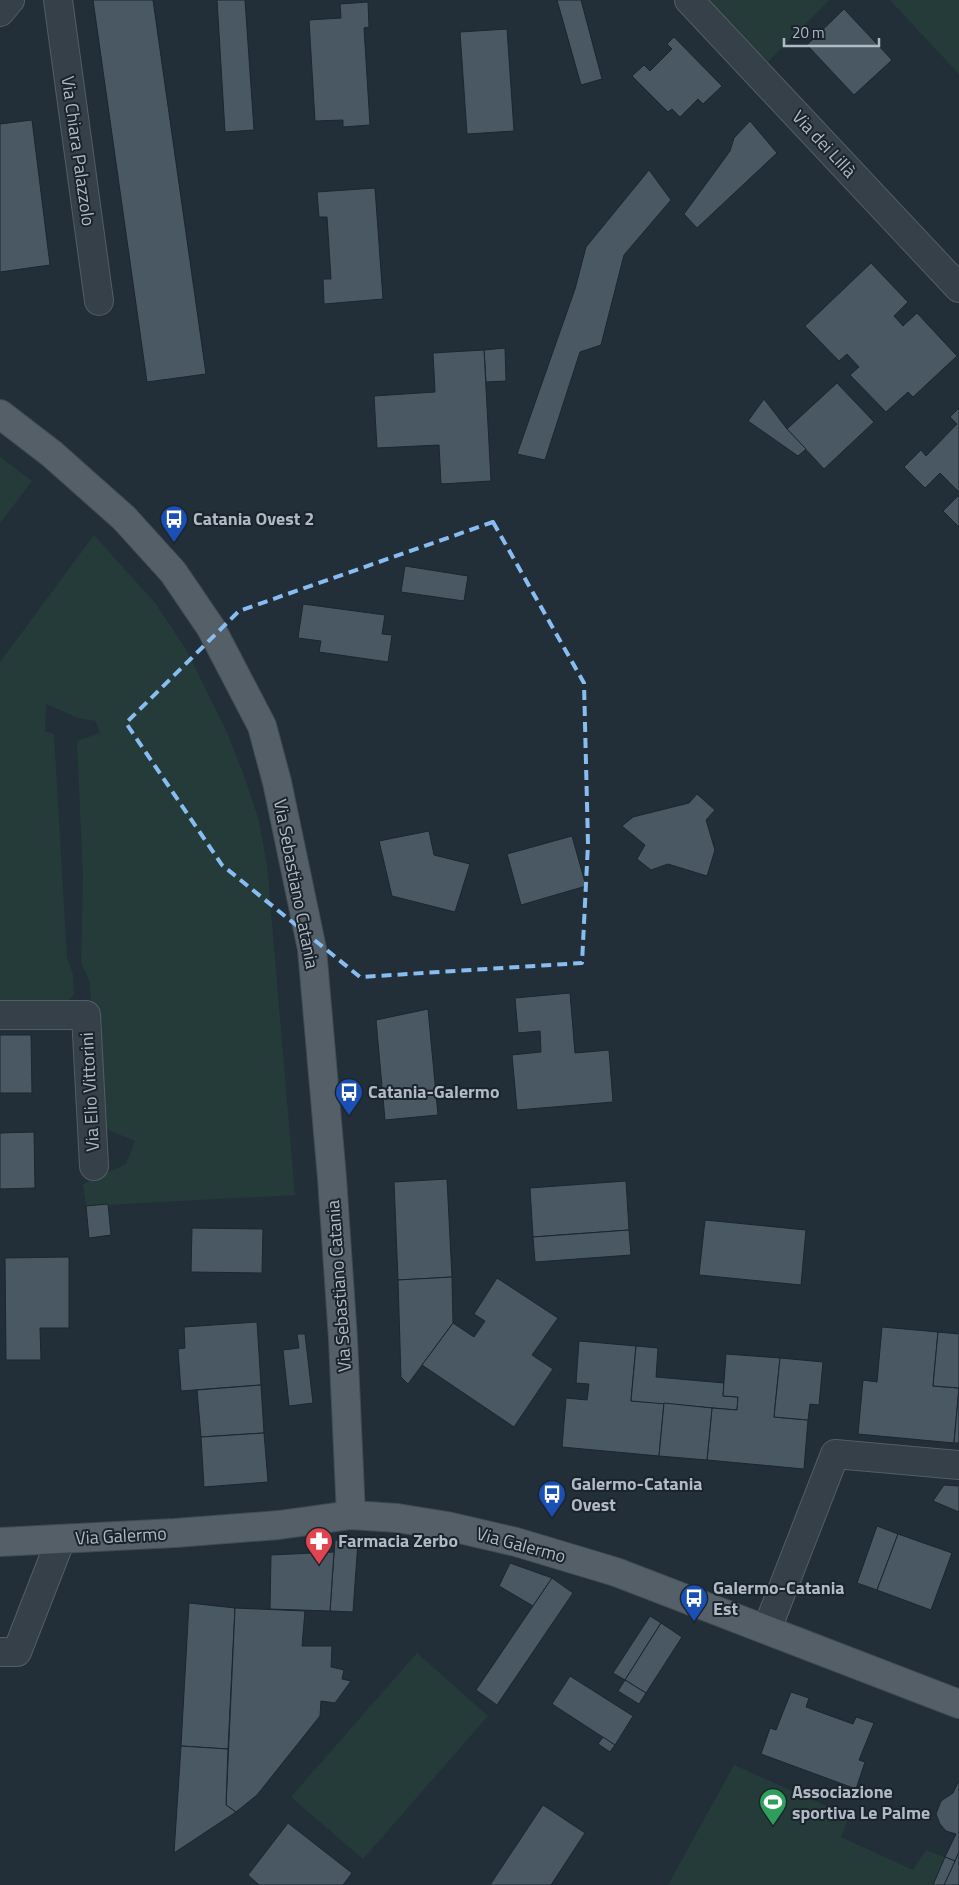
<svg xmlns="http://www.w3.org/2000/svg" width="959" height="1885" font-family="'Titillium Web',sans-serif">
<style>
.green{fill:#253b3a}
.building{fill:#4a5863;stroke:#1d262f}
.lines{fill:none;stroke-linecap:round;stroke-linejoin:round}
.minor-casing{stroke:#535d66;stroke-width:30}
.major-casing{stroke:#424b54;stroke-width:30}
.minor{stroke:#364048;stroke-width:28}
.major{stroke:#545f68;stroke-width:28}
.marked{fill:none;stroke:#88bdf2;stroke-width:4;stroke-dasharray:10 6;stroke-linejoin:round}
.labels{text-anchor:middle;stroke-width:4;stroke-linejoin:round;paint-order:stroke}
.street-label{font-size:18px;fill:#b0bac4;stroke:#1b242d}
.poi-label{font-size:18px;font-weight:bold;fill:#b0bac4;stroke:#1b242d;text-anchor:start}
</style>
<rect width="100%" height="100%" fill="#222e38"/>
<!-- green -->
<g class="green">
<polygon points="708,0 829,0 768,62"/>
<polygon points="890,0 959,0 959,74"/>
<polygon points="0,457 32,481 0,523"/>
<polygon points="94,535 155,603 186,649 225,728 242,770 258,817 267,864 295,1195 86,1206 83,1184 126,1164 135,1141 104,1128 91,1006 90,982 81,963 83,877 77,741 100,733 96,721 78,718 46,704 45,731 54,734 67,957 73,975 74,994 65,1005 0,1005 0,662"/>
<polygon points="417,1653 488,1716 363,1859 291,1797"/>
<polygon points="734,1765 849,1816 841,1837 913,1870 926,1850 955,1861 944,1885 668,1885"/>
</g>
<!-- building -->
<g class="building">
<polygon points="93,0 153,0 206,374 147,382"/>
<polygon points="217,0 245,0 254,130 225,132"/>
<polygon points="557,0 581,0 602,79 581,85"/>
<polygon points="368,2 369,27 364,28 370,125 343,127 343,120 315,121 309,20 341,18 340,4"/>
<polygon points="844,9 892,60 854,95 807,45"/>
<polygon points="507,29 514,131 467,134 460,32"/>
<polygon points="674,37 722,86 703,104 698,99 680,117 672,109 668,112 632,76 644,65 650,71 672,49 667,44"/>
<polygon points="32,120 50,265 0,272 0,124"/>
<polygon points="750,121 777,153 697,228 684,214 730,151 734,138"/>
<polygon points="649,170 671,200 624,255 601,345 580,352 545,460 517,454 575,289 586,247"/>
<polygon points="375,188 383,299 324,304 323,279 331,279 327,217 319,217 317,192"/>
<polygon points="871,263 908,302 894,316 903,326 917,313 957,356 913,397 908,392 886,412 850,375 859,367 847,354 839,361 805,326"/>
<polygon points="505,348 506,381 486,382 484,350"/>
<polygon points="484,350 491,481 441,484 439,445 377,448 374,396 435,392 433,353"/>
<polygon points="837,383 874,422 824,469 787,429"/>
<polygon points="764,399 787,429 806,449 798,456 748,421"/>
<polygon points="959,408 959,492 940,473 925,488 904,467 921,450 926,456 957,424 950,417"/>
<polygon points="959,495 959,527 943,511"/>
<polygon points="405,566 468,576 464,601 401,592"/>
<polygon points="303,604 385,615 382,634 392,635 388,662 319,652 321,641 298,638"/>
<polygon points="697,794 715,810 706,820 715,850 707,876 668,864 651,870 637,859 645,845 622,826 633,817 689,803"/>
<polygon points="429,831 434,855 470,864 455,912 392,896 379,841"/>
<polygon points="572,836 586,886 521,905 507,854"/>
<polygon points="570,993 575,1053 609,1050 613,1102 517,1110 512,1055 541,1052 540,1031 518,1033 515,998"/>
<polygon points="428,1009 438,1115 385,1120 376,1020"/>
<polygon points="0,1035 31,1035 32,1093 0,1093"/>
<polygon points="34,1132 35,1188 0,1189 0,1133"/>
<polygon points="447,1179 452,1277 398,1280 394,1182"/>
<polygon points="626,1181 629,1230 533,1237 530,1188"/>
<polygon points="108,1204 111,1235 89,1238 86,1206"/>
<polygon points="705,1220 806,1230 801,1285 699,1275"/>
<polygon points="192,1228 263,1229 262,1273 191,1272"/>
<polygon points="629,1230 631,1255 535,1262 533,1237"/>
<polygon points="69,1257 69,1328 40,1328 41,1360 6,1360 5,1258"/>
<polygon points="452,1277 453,1323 408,1384 401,1377 398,1280"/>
<polygon points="497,1278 558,1318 532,1355 553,1369 514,1427 422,1365 453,1323 474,1337 485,1321 474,1314"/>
<polygon points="257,1322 261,1385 181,1391 178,1349 185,1348 184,1327"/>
<polygon points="882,1327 938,1332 933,1386 959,1388 954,1443 858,1434 863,1380 877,1382"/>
<polygon points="938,1332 959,1334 959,1443 954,1443 959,1388 933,1386"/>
<polygon points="297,1334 305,1334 313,1403 289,1406 283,1350 299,1348"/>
<polygon points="579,1341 636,1346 631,1401 664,1403 659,1456 562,1447 566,1398 587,1400 589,1384 576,1383"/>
<polygon points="636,1346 658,1348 656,1377 724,1383 723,1396 738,1397 737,1410 631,1401"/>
<polygon points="726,1354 780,1358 774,1417 808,1420 804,1469 707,1460 712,1408 737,1410 738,1397 723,1396"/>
<polygon points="780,1358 823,1362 819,1405 810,1404 808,1420 774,1417"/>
<polygon points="261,1385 264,1433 201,1437 197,1390"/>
<polygon points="664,1403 712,1408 707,1460 659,1456"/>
<polygon points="264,1433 268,1482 204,1487 201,1437"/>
<polygon points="944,1485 959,1486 959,1512 933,1501"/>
<polygon points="877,1526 898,1534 877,1590 857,1583"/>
<polygon points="898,1534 952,1553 931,1610 877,1590"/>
<polygon points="335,1540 358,1541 353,1612 330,1611"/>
<polygon points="334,1552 330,1611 270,1609 271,1555"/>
<polygon points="510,1563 552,1578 533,1606 499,1586"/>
<polygon points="552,1578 573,1593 497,1705 476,1690"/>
<polygon points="189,1603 235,1608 228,1749 181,1746"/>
<polygon points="235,1608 305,1611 302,1646 332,1646 331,1667 344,1670 342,1679 351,1681 335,1703 321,1701 320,1716 257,1795 236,1812 226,1805"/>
<polygon points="650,1616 661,1623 625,1680 613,1673"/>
<polygon points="661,1623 682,1637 646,1693 625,1680"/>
<polygon points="570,1676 633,1716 615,1745 552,1704"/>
<polygon points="625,1680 646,1693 639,1704 618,1691"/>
<polygon points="791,1692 809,1698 806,1707 853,1724 856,1717 874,1723 859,1760 865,1762 856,1789 761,1754 770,1728 776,1730"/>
<polygon points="603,1737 615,1745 610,1752 598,1744"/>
<polygon points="181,1746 228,1749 226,1805 236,1812 174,1853"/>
<polygon points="959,1780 959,1852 955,1861 945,1857 956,1834 946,1831 940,1824 936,1814 941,1801 953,1793"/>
<polygon points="543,1805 585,1833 551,1885 490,1885"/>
<polygon points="288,1823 352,1873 343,1885 259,1885 248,1875"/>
<polygon points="959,1852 959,1885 944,1885 955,1861"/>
<polygon points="945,1857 955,1861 944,1885 933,1885"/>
</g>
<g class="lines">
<!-- minor casing -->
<g class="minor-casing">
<g id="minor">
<polyline points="58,0 99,301"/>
<polyline points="689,0 959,288"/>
<polyline points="0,12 10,0"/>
<polyline points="0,1015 86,1015 94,1166"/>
<polyline points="767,1629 835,1454 959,1465"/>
<polyline points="0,1652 17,1652 61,1539"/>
</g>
</g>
<!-- major casing -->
<g class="major-casing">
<g id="major">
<polyline points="0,414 52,454 124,518 173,572 211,628 262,726 277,782 312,949 332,1178 343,1339 351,1515"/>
<polyline points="0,1542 175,1533 279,1525 351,1515 397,1518 447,1526 516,1542 616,1572 959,1704"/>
</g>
</g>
<!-- minor -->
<use href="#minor" class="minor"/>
<!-- major -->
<use href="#major" class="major"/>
</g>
<!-- marked area -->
<path class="marked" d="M493 522 584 683 588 844 582 963 360 977 222 865 126 723 239 611Z"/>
<!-- icons -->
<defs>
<g id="bus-pin" transform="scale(1.4375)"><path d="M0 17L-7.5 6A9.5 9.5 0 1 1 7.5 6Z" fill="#1a4fb4" stroke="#1b242d"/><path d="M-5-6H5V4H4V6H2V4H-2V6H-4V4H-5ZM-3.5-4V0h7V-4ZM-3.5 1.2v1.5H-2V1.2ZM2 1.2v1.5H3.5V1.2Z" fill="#fff"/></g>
<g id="pharmacy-pin" transform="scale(1.4375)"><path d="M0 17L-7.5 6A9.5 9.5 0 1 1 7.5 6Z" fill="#e0444e" stroke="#1b242d"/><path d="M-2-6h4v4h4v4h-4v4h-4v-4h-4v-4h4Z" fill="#fff"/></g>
<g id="stadium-pin" transform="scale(1.4375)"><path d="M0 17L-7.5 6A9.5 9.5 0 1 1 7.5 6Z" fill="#2e9e5b" stroke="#1b242d"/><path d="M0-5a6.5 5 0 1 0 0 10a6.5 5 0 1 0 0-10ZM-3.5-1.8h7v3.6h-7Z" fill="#fff"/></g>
</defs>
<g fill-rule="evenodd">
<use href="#bus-pin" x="174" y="519"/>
<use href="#bus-pin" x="349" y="1092"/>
<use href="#bus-pin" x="552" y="1494"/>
<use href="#pharmacy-pin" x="319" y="1541"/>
<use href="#bus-pin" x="694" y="1598"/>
<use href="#stadium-pin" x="773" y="1802"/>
</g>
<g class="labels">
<!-- street labels -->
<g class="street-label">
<text transform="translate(824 144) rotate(47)" y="6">Via dei Lillà</text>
<text transform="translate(78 151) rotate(82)" y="6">Via Chiara Palazzolo</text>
<text transform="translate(296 884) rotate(79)" y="6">Via Sebastiano Catania</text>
<text transform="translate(90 1092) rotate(-93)" y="6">Via Elio Vittorini</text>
<text transform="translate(339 1286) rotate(-94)" y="6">Via Sebastiano Catania</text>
<text transform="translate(121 1536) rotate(-3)" y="6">Via Galermo</text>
<text transform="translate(521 1545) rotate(15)" y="6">Via Galermo</text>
</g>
<!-- poi labels -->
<g class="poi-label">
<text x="193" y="525">Catania Ovest 2</text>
<text x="368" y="1098">Catania-Galermo</text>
<text x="571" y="1490">Galermo-Catania<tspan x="571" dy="21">Ovest</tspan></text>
<text x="338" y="1547">Farmacia Zerbo</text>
<text x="713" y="1594">Galermo-Catania<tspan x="713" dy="21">Est</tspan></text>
<text x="792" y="1798">Associazione<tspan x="792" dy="21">sportiva Le Palme</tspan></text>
</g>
</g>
<!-- scale -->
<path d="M784 38v8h95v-8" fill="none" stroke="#b0bac4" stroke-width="2.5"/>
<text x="792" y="38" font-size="15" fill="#b0bac4" stroke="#1b242d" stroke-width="4" paint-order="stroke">20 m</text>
</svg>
